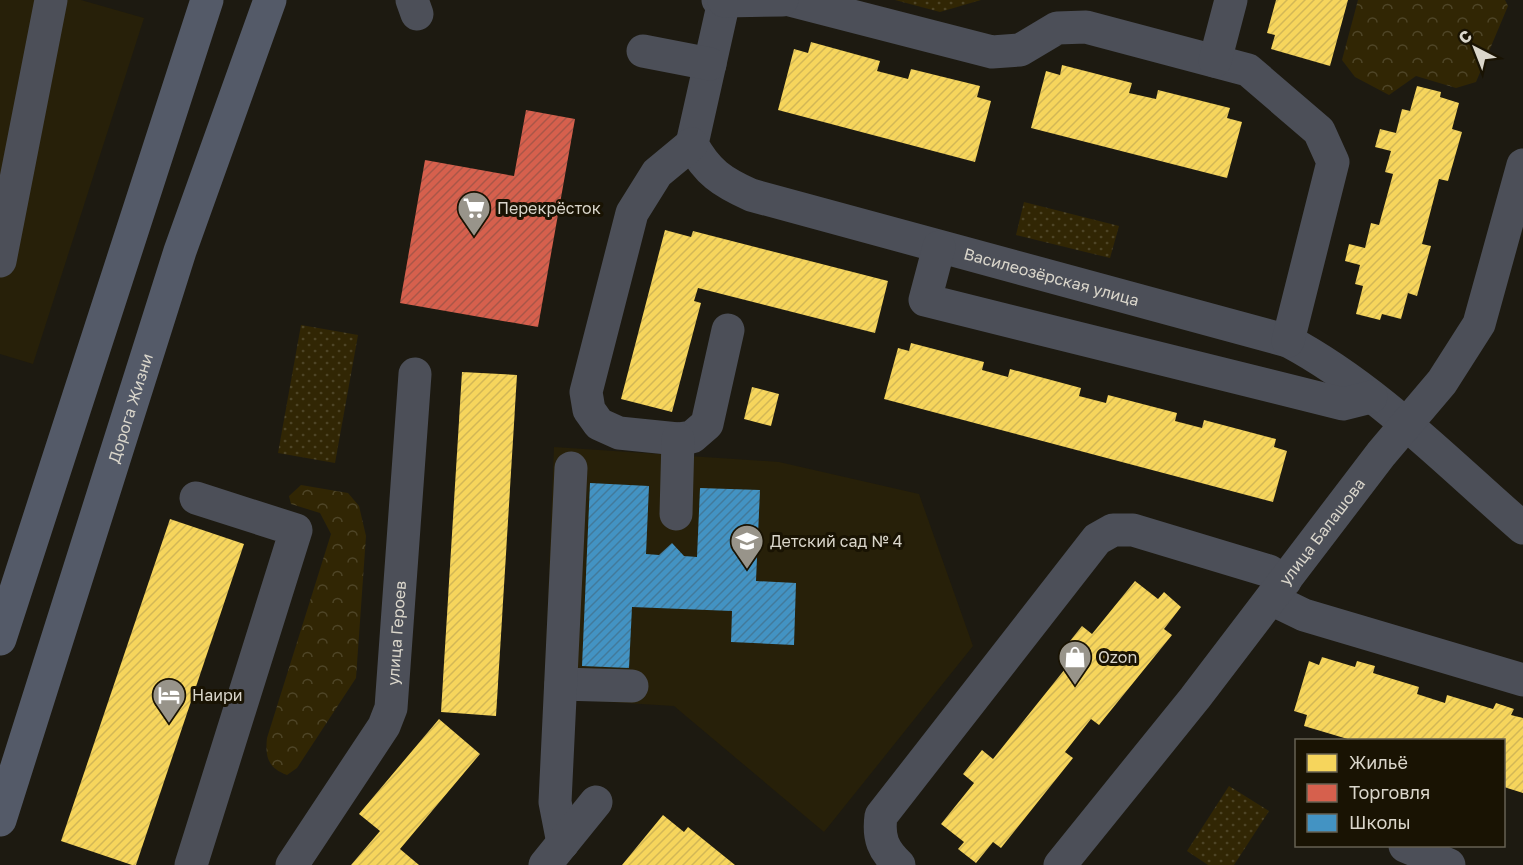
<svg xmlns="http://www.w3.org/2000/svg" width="1523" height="865" font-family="'Golos Text',sans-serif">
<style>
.built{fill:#272009}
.grass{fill:url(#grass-dots)}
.forest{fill:url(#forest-crowns)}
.homes{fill:url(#homes-hatch)}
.shops{fill:url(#shops-hatch)}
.schools{fill:url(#schools-hatch)}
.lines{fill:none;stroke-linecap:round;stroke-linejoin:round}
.minor{stroke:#4c4f58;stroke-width:33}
.major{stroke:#545a68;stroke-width:33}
.labels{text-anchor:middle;stroke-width:6;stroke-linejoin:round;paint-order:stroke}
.poi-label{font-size:16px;fill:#dad6cb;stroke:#191303;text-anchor:start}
.street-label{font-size:16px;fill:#dad6cb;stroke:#191303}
</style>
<defs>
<pattern id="grass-dots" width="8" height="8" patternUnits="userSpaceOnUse" patternTransform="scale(1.5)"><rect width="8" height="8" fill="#312604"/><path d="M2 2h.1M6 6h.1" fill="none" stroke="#4e4527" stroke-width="1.8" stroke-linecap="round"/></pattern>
<pattern id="forest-crowns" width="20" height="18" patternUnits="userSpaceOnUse" patternTransform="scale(1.5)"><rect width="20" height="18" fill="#312604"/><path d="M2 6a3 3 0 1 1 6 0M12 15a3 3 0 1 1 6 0" fill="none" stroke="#4e4527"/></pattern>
<pattern id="homes-hatch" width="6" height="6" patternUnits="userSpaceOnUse" patternTransform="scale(1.5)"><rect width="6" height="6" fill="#f6d55c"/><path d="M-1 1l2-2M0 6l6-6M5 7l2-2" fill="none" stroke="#d2b756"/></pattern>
<pattern id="shops-hatch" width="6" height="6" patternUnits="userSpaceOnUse" patternTransform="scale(1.5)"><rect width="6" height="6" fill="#d6604d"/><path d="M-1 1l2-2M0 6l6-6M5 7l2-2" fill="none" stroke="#a95648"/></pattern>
<pattern id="schools-hatch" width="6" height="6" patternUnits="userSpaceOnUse" patternTransform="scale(1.5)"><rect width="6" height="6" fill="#4393c3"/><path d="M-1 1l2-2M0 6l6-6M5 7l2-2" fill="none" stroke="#427a9b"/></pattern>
</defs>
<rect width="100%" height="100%" fill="#1d1a11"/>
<!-- built -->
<g class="built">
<polygon points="0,0 81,0 144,18 33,364 0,354"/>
<polygon points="554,447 779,462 919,494 973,646 824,832 674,706 544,698"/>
</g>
<!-- grass -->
<g class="grass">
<polygon points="895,0 981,0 940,12"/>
<polygon points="1024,202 1119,226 1110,258 1016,235"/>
<polygon points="301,325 358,335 335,463 278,453"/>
<polygon points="1229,786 1269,811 1234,865 1208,865 1187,851"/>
</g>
<!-- forest -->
<g class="forest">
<polygon points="1358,0 1505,0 1508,6 1476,82 1456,88 1416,76 1389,95 1355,77 1342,60"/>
<path d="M301 485 348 493 359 506 366 536 356 678 297 768 287 775C268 768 265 757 267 738L331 534 320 513 291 504 289 496Z"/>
</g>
<!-- homes -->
<g class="homes">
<polygon points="1276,0 1348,0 1330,66 1271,49 1275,35 1267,33"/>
<polygon points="811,42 880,61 877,71 908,79 911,69 980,86 977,97 991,101 975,162 778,110 794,49 808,53"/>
<polygon points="1062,65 1132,83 1129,93 1156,99 1158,90 1230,108 1227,118 1242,122 1227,178 1031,128 1046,71 1060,75"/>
<polygon points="1417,86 1441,92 1440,97 1459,103 1452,129 1462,132 1448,181 1439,179 1422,244 1431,246 1417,296 1408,293 1401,319 1382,314 1380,320 1356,314 1363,286 1355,284 1360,265 1345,261 1349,244 1365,248 1371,223 1379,225 1393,174 1385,172 1391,151 1375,147 1380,129 1396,133 1402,109 1410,111"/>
<polygon points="665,230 691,237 693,231 888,281 875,333 698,288 694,301 701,303 672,412 621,399"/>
<polygon points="911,343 984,362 982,370 1008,377 1010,369 1081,388 1079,396 1106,403 1108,395 1177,413 1175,421 1202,428 1204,420 1276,439 1274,447 1287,451 1273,502 884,399 898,348 909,351"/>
<polygon points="462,372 517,375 496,716 441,712"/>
<polygon points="752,387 779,394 771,426 744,419"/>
<polygon points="170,519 244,544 136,865 132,865 61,841"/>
<polygon points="1135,581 1158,599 1164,592 1181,607 1164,629 1172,635 1099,725 1091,719 1065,752 1073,758 1001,848 993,842 976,863 958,849 964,842 941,824 974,783 963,774 982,750 993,759 1073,659 1062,651 1082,626 1092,634"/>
<polygon points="1322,657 1355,667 1357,661 1375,666 1373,673 1419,687 1417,694 1445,703 1447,695 1493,709 1496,703 1514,709 1511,715 1523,718 1523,793 1504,787 1504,740 1351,740 1304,726 1307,715 1294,711 1309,661 1319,665"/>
<polygon points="439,719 480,754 400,849 419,865 351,865 380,831 359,814"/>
<polygon points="663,815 684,832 688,827 735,865 622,865"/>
</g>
<!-- shops -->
<polygon class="shops" points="526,110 575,119 538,327 400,303 425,160 514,176"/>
<!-- schools -->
<polygon class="schools" points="590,483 649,486 646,554 659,555 672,543 684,556 697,557 700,488 760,490 756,581 796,583 794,645 731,642 732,611 632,607 629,668 582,666"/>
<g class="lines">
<!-- minor -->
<g class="minor">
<polyline points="412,0 417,14"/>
<path id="s1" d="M718 0 724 1 692 144C707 172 722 182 751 195L1288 341C1376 388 1448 463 1523 528"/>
<polyline points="790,0 992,52 1020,50 1057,28 1086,27 1248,70 1319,131 1333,162 1288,341"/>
<polyline points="724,1 782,0"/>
<polyline points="643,51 710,64"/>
<polyline points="1215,61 1231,0"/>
<polyline points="692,144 657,173 632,213 586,392 589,410 599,424 619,433 678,439 692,437 707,424 728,330"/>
<polyline points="939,247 925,300 1343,404 1371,397"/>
<polyline points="0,261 51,0"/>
<polyline points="676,514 678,439"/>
<polyline points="1271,599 1304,615 1523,680"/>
<polyline points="561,684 632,686"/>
<polyline points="563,843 555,802 571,468"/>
<polyline points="1405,846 1449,865"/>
<polyline points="191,865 296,530 196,498"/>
<path id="s2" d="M292 865 384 726 391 708 415 374"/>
<polyline points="545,865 596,802"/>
<path d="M899 865C883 850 878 838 881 816L1097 539 1113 530H1133L1269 571 1285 581"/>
<path id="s3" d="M1060 865 1195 698 1381 454 1442 382 1479 324 1523 165"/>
</g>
<!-- major -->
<g class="major">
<polyline points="0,639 207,0"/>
<path id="s4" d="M0 820 180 251 270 0"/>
</g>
</g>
<!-- icons -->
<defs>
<g id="supermarket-pin" transform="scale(1.725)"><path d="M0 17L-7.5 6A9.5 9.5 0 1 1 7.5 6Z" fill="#98948a" stroke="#191303"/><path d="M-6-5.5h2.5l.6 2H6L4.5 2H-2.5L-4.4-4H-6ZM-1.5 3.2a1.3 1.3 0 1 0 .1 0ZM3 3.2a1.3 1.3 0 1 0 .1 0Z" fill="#fff"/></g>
<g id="school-pin" transform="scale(1.725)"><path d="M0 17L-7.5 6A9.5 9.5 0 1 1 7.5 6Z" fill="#98948a" stroke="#191303"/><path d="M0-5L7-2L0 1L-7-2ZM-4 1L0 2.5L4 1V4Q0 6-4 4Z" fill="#fff"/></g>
<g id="shop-pin" transform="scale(1.725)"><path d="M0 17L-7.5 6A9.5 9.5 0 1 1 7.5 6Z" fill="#98948a" stroke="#191303"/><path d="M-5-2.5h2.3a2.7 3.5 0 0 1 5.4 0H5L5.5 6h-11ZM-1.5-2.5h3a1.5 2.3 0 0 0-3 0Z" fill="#fff"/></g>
<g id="hotel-pin" transform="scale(1.725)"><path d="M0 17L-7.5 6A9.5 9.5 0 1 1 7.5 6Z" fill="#98948a" stroke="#191303"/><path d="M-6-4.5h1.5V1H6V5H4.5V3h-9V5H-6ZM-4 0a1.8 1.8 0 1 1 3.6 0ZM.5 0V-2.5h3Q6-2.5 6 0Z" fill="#fff"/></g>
</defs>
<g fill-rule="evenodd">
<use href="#supermarket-pin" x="474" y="208"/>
<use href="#school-pin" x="747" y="541"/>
<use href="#shop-pin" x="1075" y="657"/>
<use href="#hotel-pin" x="169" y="695"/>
</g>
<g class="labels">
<!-- poi labels -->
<g class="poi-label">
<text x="497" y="214">Перекрёсток</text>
<text x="770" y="547">Детский сад № 4</text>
<text x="1098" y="663">Ozon</text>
<text x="192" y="701">Наири</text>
</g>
<!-- street labels -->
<g class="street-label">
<text dy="6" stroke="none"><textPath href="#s1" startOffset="544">Василеозёрская улица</textPath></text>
<text dy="6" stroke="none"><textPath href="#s4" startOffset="432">Дорога Жизни</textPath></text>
<text dy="6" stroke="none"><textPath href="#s3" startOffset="424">улица Балашова</textPath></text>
<text dy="6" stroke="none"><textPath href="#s2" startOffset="261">улица Героев</textPath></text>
</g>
</g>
<!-- legend -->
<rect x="1295" y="739" width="210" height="108" fill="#191303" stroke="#666153" stroke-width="1.5"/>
<rect x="1307" y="754" width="30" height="18" fill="#f6d55c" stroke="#666153" stroke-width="1.5"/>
<text x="1349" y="769" font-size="18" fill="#dad6cb">Жильё</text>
<rect x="1307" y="784" width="30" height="18" fill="#d6604d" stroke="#666153" stroke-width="1.5"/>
<text x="1349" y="799" font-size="18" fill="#dad6cb">Торговля</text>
<rect x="1307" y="814" width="30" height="18" fill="#4393c3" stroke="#666153" stroke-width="1.5"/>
<text x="1349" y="829" font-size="18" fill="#dad6cb">Школы</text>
<!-- north arrow -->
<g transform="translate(1475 48) rotate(318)" stroke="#191303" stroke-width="4.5" paint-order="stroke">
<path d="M0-4.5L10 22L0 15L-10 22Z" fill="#dad6cb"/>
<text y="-9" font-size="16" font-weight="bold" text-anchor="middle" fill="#dad6cb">С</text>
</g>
</svg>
